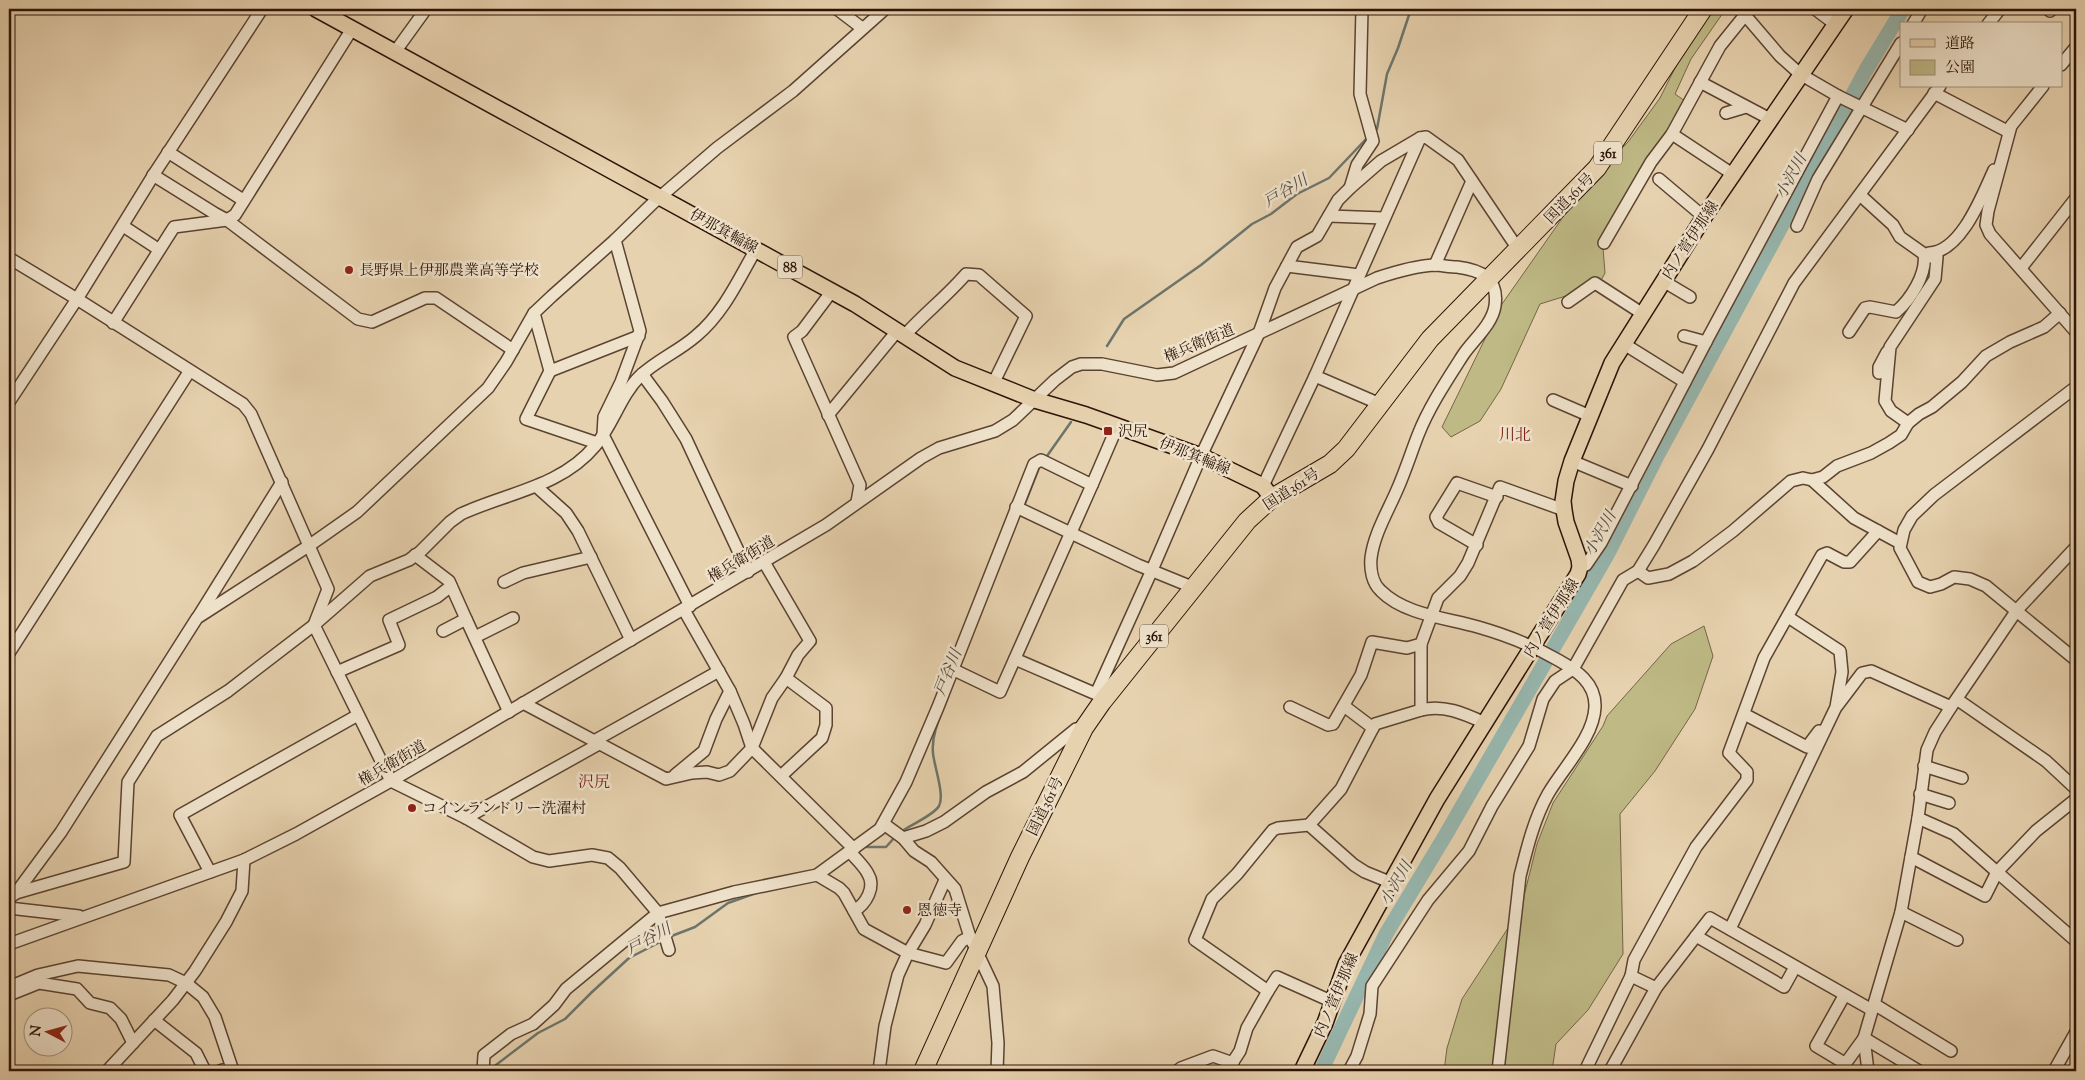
<svg xmlns="http://www.w3.org/2000/svg" width="2085" height="1080" font-family="'Sorts Mill Goudy','Noto Serif JP',serif">
<style>
.green{fill:#beb985;stroke:#756646}
.lines{fill:none;stroke-linecap:round;stroke-linejoin:round}
.stream{stroke:#6c756c;stroke-width:2.5}
.river{stroke:#97b7af;stroke-width:15}
.minor-casing{stroke:#5b4331;stroke-width:14}
.major-casing{stroke:#2c1307;stroke-width:18}
.highway-casing{stroke:#2c1307;stroke-width:20}
.minor{stroke:#efe2cb;stroke-width:11}
.major{stroke:#e7d2af;stroke-width:15}
.highway{stroke:#e7d2af;stroke-width:18}
.poi-dot{fill:#8f2418;stroke:#efe2cb;stroke-width:2}
.labels{text-anchor:middle;stroke-width:5;stroke-linejoin:round;paint-order:stroke}
.shield{fill:#efe2cb;stroke:#665142;stroke-width:1}
.shield-label{font-size:14px;font-weight:bold;fill:#2c1307}
.street-label{font-size:15px;fill:#2c1307;stroke:#efe2cb}
.poi-label{font-size:15px;fill:#2c1307;stroke:#efe2cb;text-anchor:start}
.water-label{font-size:16px;font-style:italic;fill:#514c42;stroke:#efe2cb}
.neighbourhood-label{font-size:16px;fill:#7a1f14;stroke:#efe2cb}
</style>
<rect width="100%" height="100%" fill="#e7d2af"/>
<filter id="stains"><feTurbulence type="fractalNoise" baseFrequency=".004" numOctaves="4"/><feColorMatrix values="0 0 0 0 .2 0 0 0 0 .09 0 0 0 0 .02 0 0 0 .5 -.17"/></filter>
<radialGradient id="worn" r=".72"><stop offset=".6" stop-color="#630" stop-opacity="0"/><stop offset="1" stop-color="#630" stop-opacity=".3"/></radialGradient>
<!-- green -->
<g class="green">
<polygon points="1710,9 1725,10 1691,59 1675,94 1685,101 1603,248 1605,273 1598,286 1540,304 1501,389 1480,421 1451,437 1442,427 1502,304 1582,190 1628,142 1660,98 1694,30"/>
<polygon points="1704,626 1713,656 1695,709 1655,771 1620,814 1623,954 1588,1010 1556,1044 1552,1071 1444,1071 1447,1048 1462,999 1521,908 1537,844 1553,803 1603,726 1607,716 1671,644"/>
</g>
<g class="lines">
<!-- stream -->
<g class="stream">
<polyline points="1374,132 1377,129 1387,74 1398,48 1411,9"/>
<polyline points="1107,346 1124,319 1201,265 1252,224 1271,214 1297,194 1329,178 1368,137"/>
<polyline points="1047,456 1071,422"/>
<polyline points="1024,506 1039,468"/>
<path d="M901 832C911 824 933 816 939 806 945 795 934 766 933 753 931 734 941 715 948 697"/>
<polyline points="866,847 886,847 895,837"/>
<polyline points="669,937 695,927 728,903 759,892"/>
<polyline points="488,1071 538,1033 565,1019 592,992 629,958 662,941"/>
</g>
<!-- river -->
<polyline class="river" points="1321,1071 1386,934 1445,836 1607,555 1656,458 1866,70 1903,9"/>
<!-- minor casing -->
<g class="minor-casing">
<g id="minor">
<polyline points="262,9 156,171 77,299 243,404 251,414 328,589 314,625 391,781 466,818 533,857 549,861 592,855 608,858 620,868 658,913 669,950"/>
<polyline points="837,9 862,28"/>
<polyline points="1815,9 1835,24"/>
<polyline points="1746,10 1745,15 1780,56 1800,74 1838,96 1908,130"/>
<polyline points="2050,11 2052,9"/>
<polyline points="1913,24 1922,9"/>
<polyline points="1988,24 2000,9"/>
<polyline points="395,52 426,9"/>
<polyline points="2061,65 2076,47"/>
<polyline points="1700,82 1770,119"/>
<polyline points="2043,86 2011,126 1988,211 1986,225 1990,234 2076,332"/>
<polyline points="1934,93 2009,132"/>
<polyline points="1726,113 1746,107"/>
<polyline points="1672,134 1734,175"/>
<polyline points="168,152 243,200"/>
<polyline points="153,175 214,213 227,220 358,319 372,322 425,298 436,298 513,350"/>
<polyline points="1659,179 1704,217"/>
<polyline points="1350,188 1357,165 1373,141 1360,94 1362,9"/>
<polyline points="1329,216 1384,218"/>
<polyline points="123,226 158,249"/>
<polyline points="1797,226 1818,179 1901,43"/>
<polyline points="615,240 640,331 621,382 604,417 603,435 690,606"/>
<polyline points="1604,243 1651,162 1672,134 1720,46 1745,15"/>
<path d="M1929 253C1961 252 1982 196 1994 170"/>
<polyline points="9,258 77,299 9,402"/>
<polyline points="1435,265 1472,181"/>
<polyline points="1287,266 1359,275"/>
<polyline points="2021,268 2076,198"/>
<polyline points="1663,281 1690,297"/>
<polyline points="832,291 802,331 794,337 860,485 857,502"/>
<polyline points="1568,302 1595,283 1643,314"/>
<polyline points="534,313 550,371 526,419 597,443"/>
<polyline points="113,323 174,227 227,220 235,215 352,29"/>
<path d="M1849 332 1865 308 1870 307 1896 312C1911 299 1927 274 1924 254L1900 237 1893 225 1860 195"/>
<path d="M905 335C925 313 947 296 966 274L979 275 1026 316 993 384"/>
<polyline points="1684,336 1706,342"/>
<polyline points="1624,344 1685,382"/>
<polyline points="550,371 639,336"/>
<polyline points="1879,373 1879,367 1887,352"/>
<polyline points="642,374 662,401 686,439 748,572"/>
<polyline points="1315,376 1380,404"/>
<polyline points="2076,387 1934,495 1912,516 1904,530 1900,548 1918,582 1930,587 1941,584 1954,577 1970,579 1986,586 2076,660"/>
<polyline points="1553,400 1590,416"/>
<polyline points="828,415 898,330"/>
<polyline points="1908,423 1891,411 1885,401 1890,347 1935,279 1937,257 1925,257"/>
<polyline points="1572,461 1632,486"/>
<polyline points="1812,480 1854,518 1900,543"/>
<polyline points="1263,486 1315,376 1420,138"/>
<polyline points="537,487 566,513 578,531 631,640"/>
<polyline points="1016,507 1138,565 1192,587"/>
<polyline points="1477,545 1439,523 1436,517 1457,483 1497,497"/>
<polyline points="415,555 449,581 466,619"/>
<polyline points="1580,567 1586,565 1601,543 1708,338 1838,96"/>
<polyline points="1638,571 1648,578 1669,574 1693,561 1733,531 1791,481 1803,478 1812,480 1823,477 1837,466 1871,453 1889,443 1901,435 1908,423 1919,414 1932,407 1962,382 1986,356 2010,342 2044,327 2060,313"/>
<polyline points="504,582 523,573 591,557"/>
<polyline points="684,610 730,691 744,724 752,748 854,849"/>
<polyline points="198,617 282,482"/>
<polyline points="443,631 466,619 509,712"/>
<polyline points="475,637 513,618"/>
<polyline points="9,653 189,372"/>
<polyline points="1015,659 1096,694 1152,570 1201,456 1259,333 1275,288 1297,247 1317,236 1338,200 1350,188 1381,161 1420,138 1426,137 1458,160 1518,249"/>
<polyline points="952,669 1000,692 1092,485"/>
<polyline points="337,672 399,645 389,620 437,597 451,586"/>
<polyline points="1958,700 2046,761 2076,789"/>
<polyline points="523,703 666,779 692,773 707,772 719,775 730,771 752,748 772,698 786,678 798,655 810,641 764,562"/>
<polyline points="1344,706 1373,728"/>
<polyline points="1837,706 1862,673 1871,671 1951,707"/>
<polyline points="1290,707 1328,725 1333,724 1361,675 1372,642 1407,648 1421,644 1438,598 1460,576 1468,563 1500,487 1564,510"/>
<path d="M1421 710C1444 704 1465 714 1485 723"/>
<polyline points="1744,714 1807,747 1819,731"/>
<polyline points="594,741 719,671"/>
<polyline points="1924,766 1962,778"/>
<polyline points="675,775 704,751 716,719 730,691"/>
<polyline points="781,776 822,738 826,725 826,708 786,678"/>
<polyline points="1920,794 1949,803"/>
<polyline points="2076,799 2036,831 1997,872 2076,941"/>
<polyline points="466,818 599,744"/>
<polyline points="884,824 903,838 914,851 931,862 955,889 970,937 993,986 998,1043 997,1071"/>
<polyline points="1309,825 1341,789 1375,724 1421,710 1421,644"/>
<polyline points="903,838 926,831 944,822 986,792 1023,772 1076,729 1084,728"/>
<path d="M850 852C856 859 864 866 868 874 876 887 866 904 854 911"/>
<polyline points="1911,857 1985,896 1997,872 1954,834 1918,818"/>
<polyline points="210,872 180,815 358,715"/>
<polyline points="817,875 839,888 844,893 864,929 908,953 946,963 962,941 970,937"/>
<path d="M16 893 124 862 128 782 157 736 228 691 314 625 370 576 409 560 420 552 450 522 461 514C506 493 561 487 595 446 613 425 620 396 640 376 657 360 679 351 696 336 723 314 739 279 756 249"/>
<polyline points="9,898 16,893 61,832 197,618 310,545 357,512 488,388 506,362 534,313 552,296 615,240 653,203 717,148 793,91 885,9"/>
<polyline points="9,908 79,916"/>
<polyline points="1901,912 1957,940"/>
<polyline points="1730,929 1836,707 1842,672 1840,651 1788,617"/>
<polyline points="1696,936 1784,987 1795,967"/>
<path d="M9 944 244 860 296 834 391 781 826 525 921 458 939 448 995 431 1013 420 1055 380 1072 367 1081 364H1102L1157 375 1174 373 1377 278C1395 272 1414 266 1434 265 1441 265 1449 267 1457 267 1481 270 1499 278 1495 306 1492 325 1473 340 1463 355 1447 380 1429 407 1418 435 1411 453 1405 472 1397 490 1388 511 1374 534 1371 558 1370 569 1372 583 1381 591 1405 615 1447 618 1478 627 1506 635 1532 645 1558 660 1576 670 1596 683 1595 707 1594 737 1563 768 1548 794 1534 819 1527 848 1520 876L1498 1071"/>
<polyline points="9,987 38,975 78,966 169,975 186,983 203,997 215,1017 233,1071"/>
<polyline points="1656,988 1631,976 1634,960 1696,847 1747,780 1747,772 1729,753 1764,658 1822,555 1827,553 1844,562 1850,562 1878,531"/>
<polyline points="1268,991 1277,977 1333,1002"/>
<polyline points="9,995 39,983 77,989 90,1003 110,1008 121,1019 133,1043"/>
<polyline points="1844,996 1816,1046 1846,1064"/>
<polyline points="1874,1004 1951,1051"/>
<polyline points="154,1020 196,1053 205,1071"/>
<polyline points="1864,1038 1919,1071"/>
<polyline points="107,1071 173,1000 195,971 226,922 242,891 244,860"/>
<polyline points="220,1071 223,1070"/>
<polyline points="483,1071 484,1055 511,1034 533,1024 554,1005 566,989 658,913 734,892 817,875 880,829 906,782 938,707 1034,464 1041,460 1092,485 1117,427"/>
<polyline points="879,1071 885,1026 898,975 908,953 925,925 945,880"/>
<polyline points="1177,1071 1181,1068 1213,1056 1233,1063"/>
<polyline points="1227,1071 1240,1051 1247,1028 1268,991 1195,940 1212,899 1237,874 1273,830 1278,828 1309,825 1354,865 1365,872 1392,883"/>
<polyline points="1349,1071 1357,1056 1370,1014 1372,986 1428,900 1469,851 1492,806 1529,746 1543,699 1555,681 1573,669 1623,580 1638,571 1654,545 1708,449 1794,283 1940,86"/>
<polyline points="1585,1071 1631,976"/>
<polyline points="1610,1071 1656,988 1710,918 1872,1010"/>
<polyline points="1840,1071 1864,1038"/>
<polyline points="1868,1071 1864,1038 1901,912 1918,818 1927,750 1935,732 1951,707 2017,610 2076,547"/>
<polyline points="2054,1071 2076,1032"/>
</g>
</g>
<!-- major casing -->
<g class="major-casing">
<g id="major">
<polyline points="316,9 855,304 955,368 1035,400 1086,415 1201,456 1263,486 1272,498"/>
<polyline points="1302,1071 1325,1023 1346,964 1437,799 1578,574 1580,567 1579,559 1566,522 1564,510 1563,501 1566,481 1572,461 1612,363 1704,217 1846,9"/>
</g>
</g>
<!-- highway casing -->
<g class="highway-casing">
<polyline id="highway" points="923,1071 1020,857 1084,728 1102,702 1247,521 1272,498 1330,464 1346,449 1430,339 1597,168 1703,9"/>
</g>
<!-- minor -->
<use href="#minor" class="minor"/>
<!-- major -->
<use href="#major" class="major"/>
<!-- highway -->
<use href="#highway" class="highway"/>
</g>
<!-- markers -->
<g class="poi-dot">
<circle cx="349" cy="270" r="5"/>
<rect x="1103" y="426" width="10" height="10" rx="2.5"/>
<circle cx="412" cy="808" r="5"/>
<circle cx="907" cy="910" r="5"/>
</g>
<g class="labels">
<!-- shield labels -->
<g class="shield">
<rect x="1594" y="141.5" width="28" height="23" rx="4"/>
<rect x="777.5" y="255.5" width="25" height="23" rx="4"/>
<rect x="1140" y="624.5" width="28" height="23" rx="4"/>
</g>
<g class="shield-label">
<text x="1608" y="158">361</text>
<text x="790" y="272">88</text>
<text x="1154" y="641">361</text>
</g>
<!-- street labels -->
<g class="street-label">
<text transform="translate(1569 198) rotate(-46)" y="5">国道361号</text>
<text transform="translate(724 231) rotate(29)" y="5">伊那箕輪線</text>
<text transform="translate(1690 240) rotate(-57)" y="5">内ノ萱伊那線</text>
<text transform="translate(1199 343) rotate(-23)" y="5">権兵衛街道</text>
<text transform="translate(1195 456) rotate(22)" y="5">伊那箕輪線</text>
<text transform="translate(1291 489) rotate(-33)" y="5">国道361号</text>
<text transform="translate(741 559) rotate(-31)" y="5">権兵衛街道</text>
<text transform="translate(1551 618) rotate(-58)" y="5">内ノ萱伊那線</text>
<text transform="translate(392 763) rotate(-30)" y="5">権兵衛街道</text>
<text transform="translate(1045 806) rotate(-64)" y="5">国道361号</text>
<text transform="translate(1336 995) rotate(-67)" y="5">内ノ萱伊那線</text>
</g>
<!-- poi labels -->
<g class="poi-label">
<text x="359" y="275">長野県上伊那農業高等学校</text>
<text x="1118" y="436">沢尻</text>
<text x="422" y="813">コインランドリー洗濯村</text>
<text x="917" y="915">恩徳寺</text>
</g>
<!-- water labels -->
<g class="water-label">
<text transform="translate(1790 176) rotate(-62)" y="6">小沢川</text>
<text transform="translate(1285 190) rotate(-31)" y="6">戸谷川</text>
<text transform="translate(1599 533) rotate(-61)" y="6">小沢川</text>
<text transform="translate(947 672) rotate(-68)" y="6">戸谷川</text>
<text transform="translate(1395 883) rotate(-60)" y="6">小沢川</text>
<text transform="translate(648 938) rotate(-28)" y="6">戸谷川</text>
</g>
<!-- neighbourhood labels -->
<g class="neighbourhood-label">
<text x="1515" y="440">川北</text>
<text x="594" y="787">沢尻</text>
</g>
</g>
<!-- margin -->
<rect width="2085" height="1080" fill="none" stroke="#e7d2af" stroke-width="30"/>
<rect x="10" y="10" width="2065" height="1060" fill="none" stroke="#2c1307" stroke-width="2.5"/>
<rect x="15" y="15" width="2055" height="1050" fill="none" stroke="#2c1307"/>
<!-- legend -->
<rect x="1900" y="22" width="162" height="65" fill="#efe2cb" stroke="#a18f7d"/>
<rect x="1910" y="39" width="25" height="8" fill="#e7d2af" stroke="#a18f7d"/>
<text x="1945" y="48" font-size="15" fill="#2c1307">道路</text>
<rect x="1910" y="60" width="25" height="15" fill="#beb985" stroke="#a18f7d"/>
<text x="1945" y="72" font-size="15" fill="#2c1307">公園</text>
<!-- north arrow -->
<g transform="translate(48 1032) rotate(276)"><circle r="24" fill="#efe2cb" stroke="#a18f7d"/>
<path d="M0-4L9 19L0 12L-9 19Z" fill="#8f2418"/>
<text y="-8" font-size="14" font-weight="bold" text-anchor="middle" fill="#2c1307">N</text>
</g>
<rect width="100%" height="100%" filter="url(#stains)"/>
<rect width="100%" height="100%" fill="url(#worn)"/>
</svg>
